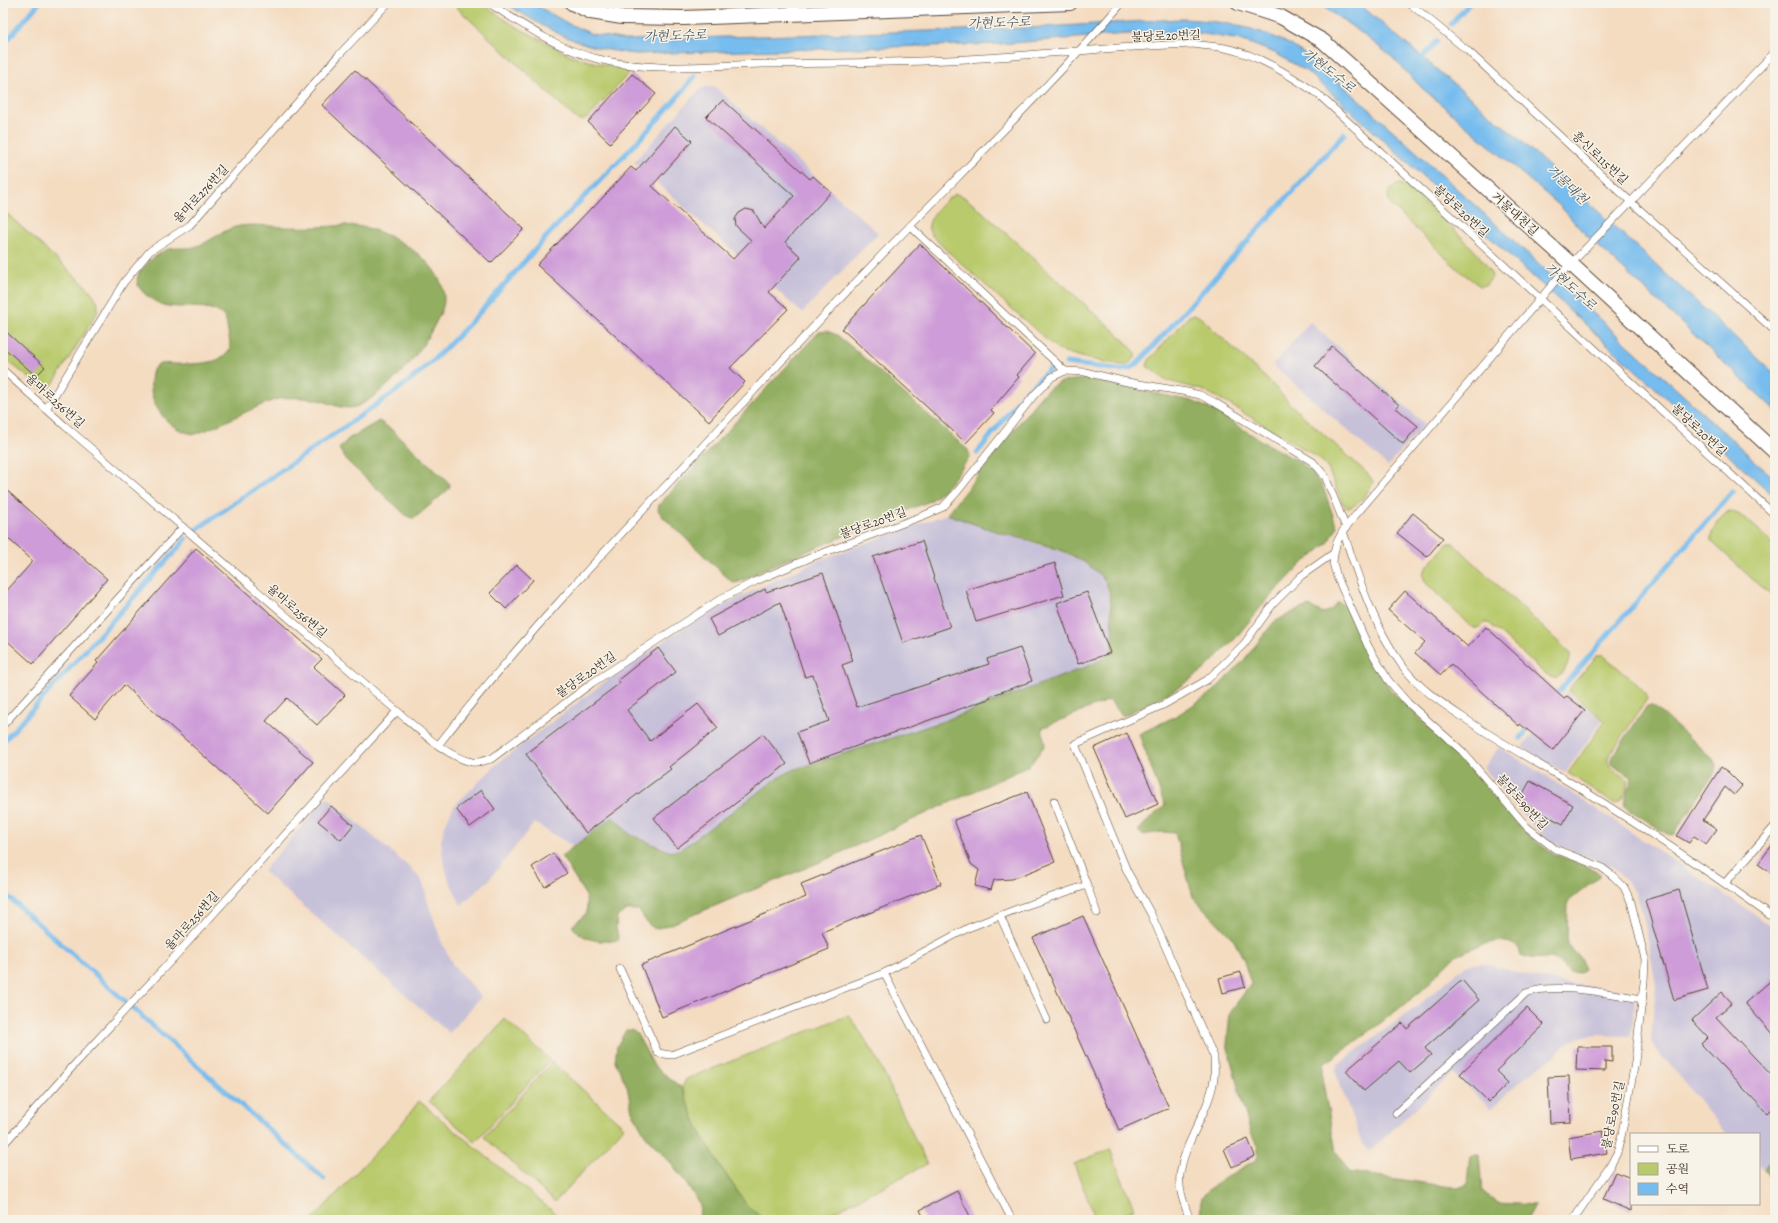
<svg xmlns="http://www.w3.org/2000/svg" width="1778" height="1223" font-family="Alegreya,'Noto Serif KR',serif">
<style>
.industrial{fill:#c6c0d9}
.green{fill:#b9ca6d;stroke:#7a7a46}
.forest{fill:#92ae60;stroke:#666c3f}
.water{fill:#76bcee;stroke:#587386}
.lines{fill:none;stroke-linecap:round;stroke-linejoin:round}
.stream{stroke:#76bcee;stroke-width:5}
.building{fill:#ce9cd8}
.service-casing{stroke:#574536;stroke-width:8}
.minor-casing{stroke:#574536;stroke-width:16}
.service{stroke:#fff;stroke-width:7}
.minor{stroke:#fff;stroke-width:14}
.labels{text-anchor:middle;stroke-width:3;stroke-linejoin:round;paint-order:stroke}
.street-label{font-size:12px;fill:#3b2a1e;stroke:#f7f3e8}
.water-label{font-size:13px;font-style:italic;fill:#4d565c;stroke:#f7f3e8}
</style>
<rect width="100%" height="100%" fill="#f7f3e8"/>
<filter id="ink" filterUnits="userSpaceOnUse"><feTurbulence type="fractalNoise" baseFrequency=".025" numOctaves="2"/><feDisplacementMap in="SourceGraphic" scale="8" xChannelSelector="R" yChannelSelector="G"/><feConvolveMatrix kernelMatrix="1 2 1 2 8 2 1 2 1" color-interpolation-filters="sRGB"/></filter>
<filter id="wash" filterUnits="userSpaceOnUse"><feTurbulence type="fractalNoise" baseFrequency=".012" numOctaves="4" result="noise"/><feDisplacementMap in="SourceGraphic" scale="16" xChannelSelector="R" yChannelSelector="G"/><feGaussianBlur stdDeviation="0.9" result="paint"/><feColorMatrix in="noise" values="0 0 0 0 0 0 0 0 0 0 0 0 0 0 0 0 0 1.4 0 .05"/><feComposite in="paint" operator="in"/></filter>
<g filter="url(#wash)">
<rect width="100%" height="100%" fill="#f4dcc1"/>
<!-- industrial -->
<g class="industrial">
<polygon points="706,87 715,87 878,233 802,313 634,162 700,89"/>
<polygon points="1310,322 1425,424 1388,466 1273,365"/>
<polygon points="947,514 993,531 1060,551 1080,560 1096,571 1107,585 1114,643 1111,654 1104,659 1086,667 941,722 793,770 778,778 681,849 671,852 631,835 613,817 573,846 534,823 489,880 461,905 449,880 443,859 441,840 446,823 454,806 498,763 602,684 673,635 725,604 819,560"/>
<polygon points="1566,692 1602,720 1565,773 1522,747"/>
<polygon points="1499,747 1566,789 1775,928 1775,1152 1764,1169 1759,1166 1759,1134 1727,1134 1671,1066 1656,1050 1651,1041 1656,985 1646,929 1641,907 1635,892 1623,877 1613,867 1555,844 1541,834 1530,823 1484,768"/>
<polygon points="327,797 410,868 418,876 423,883 428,903 442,943 453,965 481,997 449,1033 263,871"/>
<polygon points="1475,963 1485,963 1532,977 1579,985 1636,992 1631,1036 1590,1035 1576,1038 1565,1045 1553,1057 1519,1082 1491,1109 1453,1073 1371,1150 1362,1144 1335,1071 1338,1064 1411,1011 1465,966"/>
</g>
<!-- green -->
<g class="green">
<path d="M452 3H480L515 26 568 54 588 61 623 69 629 71 628 74 591 115C585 120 582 122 575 118Z"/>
<path d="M1396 184H1400L1410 189C1427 206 1489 257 1492 277L1486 285 1480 286 1461 272 1391 205C1385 196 1389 191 1396 184Z"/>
<path d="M956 194 964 197 978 208 1121 337 1136 353 1135 358 1127 365H1121L1085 358 1058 350 943 247C939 242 931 236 929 230 926 218 946 198 956 194Z"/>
<path d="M3 210 88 288C95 297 100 301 97 313L53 384 48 389H43L3 357Z"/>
<path d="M1194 314 1200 317 1215 331 1272 384 1290 404 1369 475 1373 482C1368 492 1360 505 1348 508L1343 504 1328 469 1321 460 1312 454 1217 397 1202 390 1165 380 1147 366 1149 360 1189 316Z"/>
<path d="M1729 511C1743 512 1764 536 1775 546V593L1771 594 1761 587 1711 541C1710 531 1721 516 1729 511Z"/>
<path d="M1448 543H1453L1571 654C1570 661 1564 672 1558 676 1554 679 1550 677 1546 675L1489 623H1484C1479 628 1476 630 1470 626L1425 582 1423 575 1426 568Z"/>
<path d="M1598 655H1603L1637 684 1646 693 1647 699 1608 758C1606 769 1622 773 1628 780 1627 790 1624 800 1615 804L1568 773 1605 721 1569 691 1571 686Z"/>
<polygon points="849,1015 874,1053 927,1164 818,1220 766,1220 748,1207 720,1166 698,1128 682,1088 686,1079"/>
<polygon points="505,1019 550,1060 475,1142 429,1101"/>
<polygon points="552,1062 624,1127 555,1202 484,1137"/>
<polygon points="419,1101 563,1220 312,1220 400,1126"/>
<polygon points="1110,1149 1134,1209 1108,1220 1096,1220 1074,1164"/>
</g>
<!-- forest -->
<g class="forest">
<path d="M346 225C351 226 358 226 364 227 395 235 444 262 444 299 444 307 440 315 436 322 420 355 394 385 362 404 346 413 334 404 319 400 308 398 296 397 285 398 272 399 258 407 246 412 229 420 213 428 196 434 170 433 148 405 151 380 152 375 152 369 156 366 161 362 170 364 177 364 191 364 223 365 229 350 231 345 229 336 228 332 227 328 227 321 224 317 214 302 179 310 163 305 153 301 133 289 138 276 142 266 159 251 169 249 177 247 186 249 194 247 210 243 222 229 240 226 254 224 271 226 285 227 306 228 325 227 346 225Z"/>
<path d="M827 331 837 335 854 349 968 450 970 456C958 473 947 490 930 501L771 566 739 582 733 583 663 517 658 510 659 505 799 353 819 332Z"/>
<path d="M1086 379 1192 401 1217 412 1263 442 1298 461 1312 472 1323 487 1337 527 1328 543 1302 564 1266 601 1233 641 1204 670 1176 689 1123 716 1109 700 1042 728 1045 745 1029 766 825 860 669 925 655 929 647 923 639 910H626L617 917 616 928 619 940C601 943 583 941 572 926L587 913 586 896 561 856 613 817 631 835 671 852 681 849 778 778 793 770 941 722 1086 667C1113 655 1115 655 1112 625 1111 615 1111 591 1106 583 1083 549 1032 543 995 531 979 526 963 520 947 514L1039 398C1058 380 1060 381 1086 379Z"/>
<polygon points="379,421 392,430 450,484 449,489 416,517 412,518 407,516 347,461 339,449 348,439"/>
<path d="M1338 602 1345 606 1373 665 1391 690 1470 768 1529 837 1552 853 1595 870 1601 875 1568 902 1567 944 1580 958 1585 969 1580 973 1569 972C1547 947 1544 965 1521 955 1514 929 1470 947 1455 957 1441 966 1432 982 1420 992 1389 1017 1357 1041 1324 1064L1322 1078 1336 1151 1349 1172 1458 1188 1468 1184 1471 1155H1479L1482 1191 1498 1203 1535 1205 1527 1220H1265L1263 1214 1245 1220H1203C1201 1212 1199 1206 1202 1198 1209 1185 1240 1169 1254 1161L1258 1157V1148L1250 1130 1240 1095 1227 1044 1230 1012 1251 984 1243 958 1233 939 1193 897 1175 833 1161 832 1142 835 1138 831 1150 818 1165 806 1139 734 1176 716 1213 692 1244 660 1274 622 1295 611 1309 606 1323 613 1331 610Z"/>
<path d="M1647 706H1653L1662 714 1713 759 1716 765 1715 772 1674 834 1669 835 1625 807C1622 797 1632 788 1632 777L1611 764V759Z"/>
<polygon points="626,1030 632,1030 637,1034 654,1066 682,1088 698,1128 720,1166 748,1207 766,1220 699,1220 700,1204 673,1165 645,1135 632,1111 627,1086 615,1061 617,1046"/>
<polygon points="1775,1152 1775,1183 1764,1169"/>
</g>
<!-- water -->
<g class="water">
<path d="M505 3H532L569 24 592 34 626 40 1027 28 1180 19C1215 20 1253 26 1285 42 1302 51 1317 64 1333 76L1775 479V497L1339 100 1306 71 1275 53 1241 40 1198 33 1127 34 1000 44 635 54C580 48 551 32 505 3Z"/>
<polygon points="1317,3 1356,3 1365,9 1517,137 1775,374 1775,410 1581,230 1560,206 1422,88 1392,57 1356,29"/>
</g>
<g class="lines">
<!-- stream -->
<g class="stream">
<polyline points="1451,24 1470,3"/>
<polyline points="3,45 39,3"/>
<polyline points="1418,63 1437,41"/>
<polyline points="1066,363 1121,370 1131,368 1138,363 1344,134"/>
<polyline points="977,453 1026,391 1050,369"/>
<path d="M197 529 392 394C453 350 499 289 549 234 598 181 650 132 695 76"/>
<polyline points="1554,697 1732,492"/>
<polyline points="1521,738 1531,725"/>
<polyline points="3,742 186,539"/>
<polyline points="3,892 324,1179"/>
</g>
</g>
<g id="blocks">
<!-- building -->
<g class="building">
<polygon points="355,70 524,229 491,263 322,105"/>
<polygon points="632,74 656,94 610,143 588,122"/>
<polygon points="723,100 810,179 813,176 831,192 785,242 801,257 769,292 788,309 730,368 745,382 709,421 537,265 592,207 593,208 631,167 636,171 675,126 692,141 652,186 733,259 751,240 736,226 735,219 739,213 746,209 754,211 764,229 794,196 706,117"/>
<polygon points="920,244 1035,354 1017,375 1019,377 991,410 994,413 966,443 842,329"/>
<polygon points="3,329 45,367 36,376 3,347"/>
<polygon points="1332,346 1399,405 1396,408 1418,426 1403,444 1315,366"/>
<polygon points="3,487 107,579 33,664 3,637 3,595 33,561 3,534"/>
<polygon points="1413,513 1443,538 1427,557 1397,533"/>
<polygon points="922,541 950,627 903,643 873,557"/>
<polygon points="196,548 322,659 314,667 345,695 317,725 287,698 266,721 313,762 268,813 124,685 95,719 69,696 98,663 96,661"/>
<polygon points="1055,563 1064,595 976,622 966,590"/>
<polygon points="517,565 533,580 506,609 490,593"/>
<polygon points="823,573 853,661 842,665 857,707 989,664 987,659 1020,648 1032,681 990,696 991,698 809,763 797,732 829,721 813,675 805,677 780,602 718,636 709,619 765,589 766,592"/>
<polygon points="1405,591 1468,647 1486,627 1564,698 1567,696 1585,710 1553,750 1520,724 1519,726 1451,664 1441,675 1415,653 1425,642 1388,610"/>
<polygon points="1087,592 1110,653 1078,664 1057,603"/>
<polygon points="658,648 676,672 627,710 650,741 698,704 718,728 669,767 671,769 586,833 526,754 620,683 618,680"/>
<polygon points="1127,733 1158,804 1125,819 1094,748"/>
<polygon points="763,734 787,764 677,848 654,818"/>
<polygon points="1721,767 1728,772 1742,786 1734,795 1725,787 1703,820 1717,829 1706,844 1694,836 1689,843 1677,836"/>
<polygon points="1530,781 1573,805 1563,824 1519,801"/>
<polygon points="481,790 495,809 470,827 456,809"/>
<polygon points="1027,792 1055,862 1012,879 994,880 991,890 975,886 979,870 971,864 954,820"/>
<polygon points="331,806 353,825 341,840 318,821"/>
<polygon points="921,835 941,884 822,932 829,949 662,1017 641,965 806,897 801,884"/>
<polygon points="1775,841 1775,876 1758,864"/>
<polygon points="553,853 567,873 545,887 532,867"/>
<polygon points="1679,890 1708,990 1674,1000 1645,900"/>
<polygon points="1083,916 1169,1108 1119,1130 1033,938"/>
<polygon points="1241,972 1245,987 1223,993 1219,978"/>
<polygon points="1775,977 1775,1037 1745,1003"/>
<polygon points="1462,980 1479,1000 1425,1048 1431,1055 1410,1073 1399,1061 1364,1091 1346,1071 1402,1023 1407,1029"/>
<polygon points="1722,992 1732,1003 1716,1017 1775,1079 1775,1105 1767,1113 1701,1044 1708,1037 1692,1020"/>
<polygon points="1527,1008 1544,1025 1496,1071 1508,1083 1489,1102 1460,1074"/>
<polygon points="1577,1047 1612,1047 1612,1062 1605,1061 1605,1071 1576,1070"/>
<polygon points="1569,1076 1571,1122 1550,1123 1548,1077"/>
<polygon points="1603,1131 1607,1153 1571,1159 1568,1137"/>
<polygon points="1248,1139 1255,1156 1232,1167 1224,1149"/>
<polygon points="1615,1172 1631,1178 1631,1211 1603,1199"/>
<polygon points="957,1191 972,1220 925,1220 920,1210"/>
</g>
</g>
</g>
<g filter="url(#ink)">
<use href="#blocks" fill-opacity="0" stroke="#574536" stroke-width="1"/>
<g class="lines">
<!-- service casing -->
<g class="service-casing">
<g id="service">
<path d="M489 3C523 25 558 49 598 59 653 73 708 65 764 64 831 63 899 63 967 59 1042 55 1118 46 1194 44 1204 46 1215 46 1225 48 1259 55 1290 75 1319 95L1775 515"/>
<polyline points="1409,3 1468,51 1630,201 1775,331"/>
<path d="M1775 52 1563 272 1354 517 1343 531C1358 576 1373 625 1401 664 1418 688 1443 704 1467 720 1504 745 1543 766 1581 789 1647 830 1712 874 1775 919"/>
<polyline points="910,226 1065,371"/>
<path d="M3 370 65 426 397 711C417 728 446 757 472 762 478 763 486 760 491 759L592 683 722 598 756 581 812 557 925 515 943 507 957 492 1035 394 1052 377 1065 371 1085 372 1127 382 1187 392 1200 395 1214 402 1313 462 1325 476 1346 528"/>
<polyline points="46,409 124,282 150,251 190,225 338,56 388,3"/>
<polyline points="1343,531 1337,542 1334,553 1333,563 1337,577 1368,646 1388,680 1408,703 1462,751 1527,827 1555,849 1601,867 1613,876 1624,887 1631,902 1645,959 1644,982 1635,1062 1622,1133 1617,1153 1610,1166 1573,1220"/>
<polyline points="3,725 183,527"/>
<path d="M439 744C516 646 601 555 687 463 761 384 833 304 909 227 981 153 1054 81 1122 3"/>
<polyline points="1725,883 1775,826"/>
<polyline points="1087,885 1097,913"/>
<polyline points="1000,916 1047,1020"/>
<polyline points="620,969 658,1053 671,1055 884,973 968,928 1022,907 1087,885 1054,801"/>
<polyline points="884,973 1012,1220"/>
<path d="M1396 1113 1526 993C1556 982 1610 994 1643 999"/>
<polyline points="3,1145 75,1064 178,953 397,711"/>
<path d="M1190 1220C1185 1206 1178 1190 1180 1175 1184 1141 1209 1113 1214 1079 1215 1072 1214 1064 1214 1057L1151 914 1127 871 1075 744 1165 704 1207 680 1244 644 1273 604 1301 576 1334 553"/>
</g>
</g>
<!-- minor casing -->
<g class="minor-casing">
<g id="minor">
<polyline points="572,3 591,12 622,17 684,18 1070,3"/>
<polyline points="1238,3 1281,17 1323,41 1571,264 1775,452"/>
</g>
</g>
<!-- service -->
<use href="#service" class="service"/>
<!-- minor -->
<use href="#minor" class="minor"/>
</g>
</g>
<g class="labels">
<!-- street labels -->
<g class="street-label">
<text transform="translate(1166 36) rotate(-2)" y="4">불당로20번길</text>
<text transform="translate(1600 158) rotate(43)" y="4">흥신로115번길</text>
<text transform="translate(201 194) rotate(-47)" y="4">율마로276번길</text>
<text transform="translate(1461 211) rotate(43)" y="4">불당로20번길</text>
<text transform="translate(1515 214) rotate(42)" y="4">거물대천길</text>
<text transform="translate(55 401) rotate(42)" y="4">율마로256번길</text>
<text transform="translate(1699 430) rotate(43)" y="4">불당로20번길</text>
<text transform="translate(873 523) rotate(-20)" y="4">불당로20번길</text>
<text transform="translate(297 611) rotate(41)" y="4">율마로256번길</text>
<text transform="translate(586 675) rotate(-35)" y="4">불당로20번길</text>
<text transform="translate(1522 802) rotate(48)" y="4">불당로90번길</text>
<text transform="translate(192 921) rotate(-48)" y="4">율마로256번길</text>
<text transform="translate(1613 1115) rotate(-78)" y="4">불당로90번길</text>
</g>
<!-- water labels -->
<g class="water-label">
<text transform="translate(999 22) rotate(-2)" y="5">가현도수로</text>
<text transform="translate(675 35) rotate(-2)" y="5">가현도수로</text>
<text transform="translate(1329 70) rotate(38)" y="5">가현도수로</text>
<text transform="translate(1568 184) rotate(44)" y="5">거물대천</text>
<text transform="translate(1571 286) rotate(42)" y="5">가현도수로</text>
</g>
</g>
<!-- margin -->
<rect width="1778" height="1223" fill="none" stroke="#f7f3e8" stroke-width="16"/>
<!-- legend -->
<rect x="1630" y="1133" width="130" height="72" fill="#f7f3e8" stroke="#aca397"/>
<rect x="1638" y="1146" width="20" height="6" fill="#ffffff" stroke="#aca397"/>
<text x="1666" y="1153" font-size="12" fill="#3b2a1e">도로</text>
<rect x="1638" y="1163" width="20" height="12" fill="#b9ca6d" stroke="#aca397"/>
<text x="1666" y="1173" font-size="12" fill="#3b2a1e">공원</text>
<rect x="1638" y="1183" width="20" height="12" fill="#76bcee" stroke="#aca397"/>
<text x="1666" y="1193" font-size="12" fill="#3b2a1e">수역</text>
</svg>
